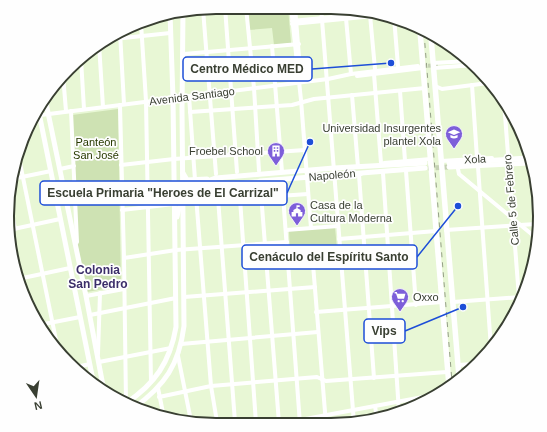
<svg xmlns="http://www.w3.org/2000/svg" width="547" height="432" font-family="Arial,sans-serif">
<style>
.green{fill:#cee2b3}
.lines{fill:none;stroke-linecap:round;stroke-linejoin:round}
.minor-tunnel{stroke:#c5d2b4;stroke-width:4;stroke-dasharray:4 2;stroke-linecap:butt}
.major-tunnel{stroke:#c5d2b4;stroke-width:5;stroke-dasharray:5 2.5;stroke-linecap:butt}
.minor{stroke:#fff;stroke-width:4}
.major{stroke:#fff;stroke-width:5}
.highway{stroke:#fff;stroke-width:5.5}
.rail{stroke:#959f87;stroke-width:1;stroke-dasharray:5 5;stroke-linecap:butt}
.labels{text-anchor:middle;stroke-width:3.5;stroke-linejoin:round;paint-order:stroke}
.street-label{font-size:11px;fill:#393f32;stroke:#fefefe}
.poi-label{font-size:11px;fill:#393f32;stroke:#fefefe;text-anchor:end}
.park-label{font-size:11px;fill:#283a00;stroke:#fefefe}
.neighbourhood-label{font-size:12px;font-weight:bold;fill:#3c2e6a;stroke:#fefefe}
.rim{fill:none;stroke:#393f32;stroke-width:2}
.leader{fill:none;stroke:#1d4ed8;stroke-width:1.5}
.callout-dot{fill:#1d4ed8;stroke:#fefefe;stroke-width:1.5}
.callout{fill:#fefefe;stroke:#1d4ed8;stroke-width:1.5}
.callout-label{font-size:12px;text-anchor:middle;font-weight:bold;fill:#393f32}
</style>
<rect width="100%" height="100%" fill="#e8f7d5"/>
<!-- green -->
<g class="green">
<polygon points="247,7 288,7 291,43 274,45 272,28 249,30"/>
<polygon points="118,109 121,286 87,292 78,247 72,115"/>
<polygon points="9,201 14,227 9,228 7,216"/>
<polygon points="335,227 337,249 290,253 289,231"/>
</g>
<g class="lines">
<!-- minor-tunnel -->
<polyline class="minor-tunnel" points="422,66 440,65"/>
<!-- major-tunnel -->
<polyline class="major-tunnel" points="428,168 449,167"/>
<!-- minor -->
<g class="minor">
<polyline points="225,7 237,172"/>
<polyline points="246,7 254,88 259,171"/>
<polyline points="291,7 301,100 311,228"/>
<polyline points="295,7 301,82"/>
<polyline points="321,7 354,423"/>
<polyline points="345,7 351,74"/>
<polyline points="203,9 216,174"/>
<polyline points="370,15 375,69"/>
<polyline points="394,17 398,66"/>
<polyline points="292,21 373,13"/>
<polyline points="141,23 146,101 151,382"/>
<polyline points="292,24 384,15"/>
<polyline points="120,32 124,104"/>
<polyline points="105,40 170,33"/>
<polyline points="99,44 103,107"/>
<polyline points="272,46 282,172"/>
<polyline points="184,54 299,44"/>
<polyline points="81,59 84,109"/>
<polyline points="433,63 470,61"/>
<polyline points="434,68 474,65"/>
<polyline points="374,74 381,163"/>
<polyline points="63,75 66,111"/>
<polyline points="357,76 423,68"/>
<polyline points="484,77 485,83"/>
<polyline points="472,85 477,158"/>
<polyline points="435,86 442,89 488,83"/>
<polyline points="400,91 405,161"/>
<polyline points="352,95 358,167"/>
<polyline points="189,96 195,180"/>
<polyline points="504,102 519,298"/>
<polyline points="120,105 124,258 126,403"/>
<polyline points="71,111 77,242"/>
<polyline points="190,112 292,105 314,99 425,88"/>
<polyline points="33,116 328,79 351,74 418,66"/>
<polyline points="18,153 57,345"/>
<polyline points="441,161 492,158"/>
<polyline points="384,163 431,159"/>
<polyline points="121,165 174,159 305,150"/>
<polyline points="478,167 491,348"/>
<polyline points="60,169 74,166"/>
<polyline points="458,169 459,174 535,237"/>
<polyline points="406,171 416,305"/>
<polyline points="383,173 399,412"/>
<polyline points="361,174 359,175 374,378"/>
<polyline points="12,179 51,171"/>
<polyline points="282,182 300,424"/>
<polyline points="239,183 260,181 279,423"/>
<polyline points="217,185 235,422"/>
<polyline points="239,185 256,423"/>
<polyline points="196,196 211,386 217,422"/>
<polyline points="9,198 15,229"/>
<polyline points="196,202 308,194"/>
<polyline points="122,210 174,204"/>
<polyline points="9,230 60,219"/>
<polyline points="286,230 338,226"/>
<polyline points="446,230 536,224"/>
<polyline points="339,239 436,231"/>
<polyline points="312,252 326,424"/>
<polyline points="288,254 340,250"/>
<polyline points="124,258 176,250 287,242"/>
<polyline points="18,279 70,268"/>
<polyline points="86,296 124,289"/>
<polyline points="184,297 315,287"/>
<polyline points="453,302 520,297"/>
<polyline points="316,312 442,302"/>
<polyline points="90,315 176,298"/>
<polyline points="39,325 80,317"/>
<polyline points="181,344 318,332"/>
<polyline points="98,354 100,293"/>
<polyline points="178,356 191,421"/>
<polyline points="99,362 171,348"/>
<polyline points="458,365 473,364"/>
<polyline points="76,367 90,364"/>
<polyline points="158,388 164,418"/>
<polyline points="159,397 211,386 317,377 326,381 447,372"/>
<polyline points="375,406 377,419"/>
<polyline points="204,422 210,420"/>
<polyline points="284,423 439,394"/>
</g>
<!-- major -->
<g class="major">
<polyline points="45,98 86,296 104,391"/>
<polyline points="38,108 94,385"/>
<polyline points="449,163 528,158"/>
<polyline points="449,167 530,163"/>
<polyline points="183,173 187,180 207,179"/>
<polyline points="260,181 425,168"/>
<path d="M177 217C180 195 197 184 216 178L334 168 425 163"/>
<path d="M126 403C155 384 170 362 176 327L173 98 170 13"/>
<path d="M134 408C165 385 179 365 184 326L182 110 183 11"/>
</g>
<!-- highway -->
<g class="highway">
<polyline points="420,31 435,215"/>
<polyline points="431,37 446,218"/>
<polyline points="435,217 449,386"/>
<polyline points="446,220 459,377"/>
</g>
<!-- rail -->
<polyline class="rail" points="424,33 452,382"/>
</g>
<!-- icons -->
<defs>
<g id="university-pin" transform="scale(0.9)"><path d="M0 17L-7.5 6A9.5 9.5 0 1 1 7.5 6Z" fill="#7d5fd9" stroke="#fefefe"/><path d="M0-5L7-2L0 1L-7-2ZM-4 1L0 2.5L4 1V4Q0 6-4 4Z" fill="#fff"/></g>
<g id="building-pin" transform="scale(0.9)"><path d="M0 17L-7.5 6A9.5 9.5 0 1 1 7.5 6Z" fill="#7d5fd9" stroke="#fefefe"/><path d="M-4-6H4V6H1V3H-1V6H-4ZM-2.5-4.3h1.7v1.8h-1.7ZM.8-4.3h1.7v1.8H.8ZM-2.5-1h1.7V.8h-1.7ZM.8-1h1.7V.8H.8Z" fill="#fff"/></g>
<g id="civic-pin" transform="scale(0.9)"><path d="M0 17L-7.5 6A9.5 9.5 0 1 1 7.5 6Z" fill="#7d5fd9" stroke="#fefefe"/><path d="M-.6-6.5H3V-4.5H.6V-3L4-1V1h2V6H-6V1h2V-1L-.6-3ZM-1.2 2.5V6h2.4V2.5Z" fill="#fff"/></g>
<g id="supermarket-pin" transform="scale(0.9)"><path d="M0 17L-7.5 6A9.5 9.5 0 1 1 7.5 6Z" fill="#7d5fd9" stroke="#fefefe"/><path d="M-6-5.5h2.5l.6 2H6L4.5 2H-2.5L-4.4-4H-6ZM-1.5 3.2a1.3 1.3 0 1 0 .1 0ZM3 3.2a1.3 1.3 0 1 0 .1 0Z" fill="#fff"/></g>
</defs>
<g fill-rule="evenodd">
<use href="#university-pin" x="454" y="134"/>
<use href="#building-pin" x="276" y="151"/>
<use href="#civic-pin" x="297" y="211"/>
<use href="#supermarket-pin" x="400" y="297"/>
</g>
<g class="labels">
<!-- street labels -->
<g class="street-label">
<text transform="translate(192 96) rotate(-7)" y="4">Avenida Santiago</text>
<text transform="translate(475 159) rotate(-3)" y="4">Xola</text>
<text transform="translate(332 175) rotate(-5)" y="4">Napoleón</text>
<text transform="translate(511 200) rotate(-95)" y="4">Calle 5 de Febrero</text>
</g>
<!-- poi labels -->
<g class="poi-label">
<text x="441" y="132">Universidad Insurgentes<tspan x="441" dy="13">plantel Xola</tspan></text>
<text x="263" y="155">Froebel School</text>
<text x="310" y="209" text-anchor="start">Casa de la<tspan x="310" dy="13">Cultura Moderna</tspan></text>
<text x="413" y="301" text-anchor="start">Oxxo</text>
</g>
<!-- park labels -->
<g class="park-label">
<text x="96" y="146">Panteón<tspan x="96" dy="13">San José</tspan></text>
</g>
<!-- neighbourhood labels -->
<g class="neighbourhood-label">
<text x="98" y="274">Colonia<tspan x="98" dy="14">San Pedro</tspan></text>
</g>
</g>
<!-- crop -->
<path d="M0 0H547V432H0ZM216 14H331A202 202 0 0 1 533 216V216A202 202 0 0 1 331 418H216A202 202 0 0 1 14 216V216A202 202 0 0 1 216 14Z" fill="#fefefe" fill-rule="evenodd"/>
<path class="rim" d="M216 14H331A202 202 0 0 1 533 216V216A202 202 0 0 1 331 418H216A202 202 0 0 1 14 216V216A202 202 0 0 1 216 14Z"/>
<!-- callouts -->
<path class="leader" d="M391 63L312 69M310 142L287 193M458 206L417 257M463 307L405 331"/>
<g class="callout-dot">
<circle cx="391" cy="63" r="4"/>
<circle cx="310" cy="142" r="4"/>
<circle cx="458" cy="206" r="4"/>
<circle cx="463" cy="307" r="4"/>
</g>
<g class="callout">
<rect x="183" y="57" width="129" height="24" rx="4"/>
<rect x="40" y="181" width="247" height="24" rx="4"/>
<rect x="242" y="245" width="175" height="24" rx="4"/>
<rect x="364" y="319" width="41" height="24" rx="4"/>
</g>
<g class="callout-label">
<text x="247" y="73">Centro Médico MED</text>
<text x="163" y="197">Escuela Primaria "Heroes de El Carrizal"</text>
<text x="329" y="261">Cenáculo del Espíritu Santo</text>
<text x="384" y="335">Vips</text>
</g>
<!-- north arrow -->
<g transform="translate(36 396) rotate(167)" stroke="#fefefe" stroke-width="3" paint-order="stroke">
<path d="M0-3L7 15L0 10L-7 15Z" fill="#393f32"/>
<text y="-6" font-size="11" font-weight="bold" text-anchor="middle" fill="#393f32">N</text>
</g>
</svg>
